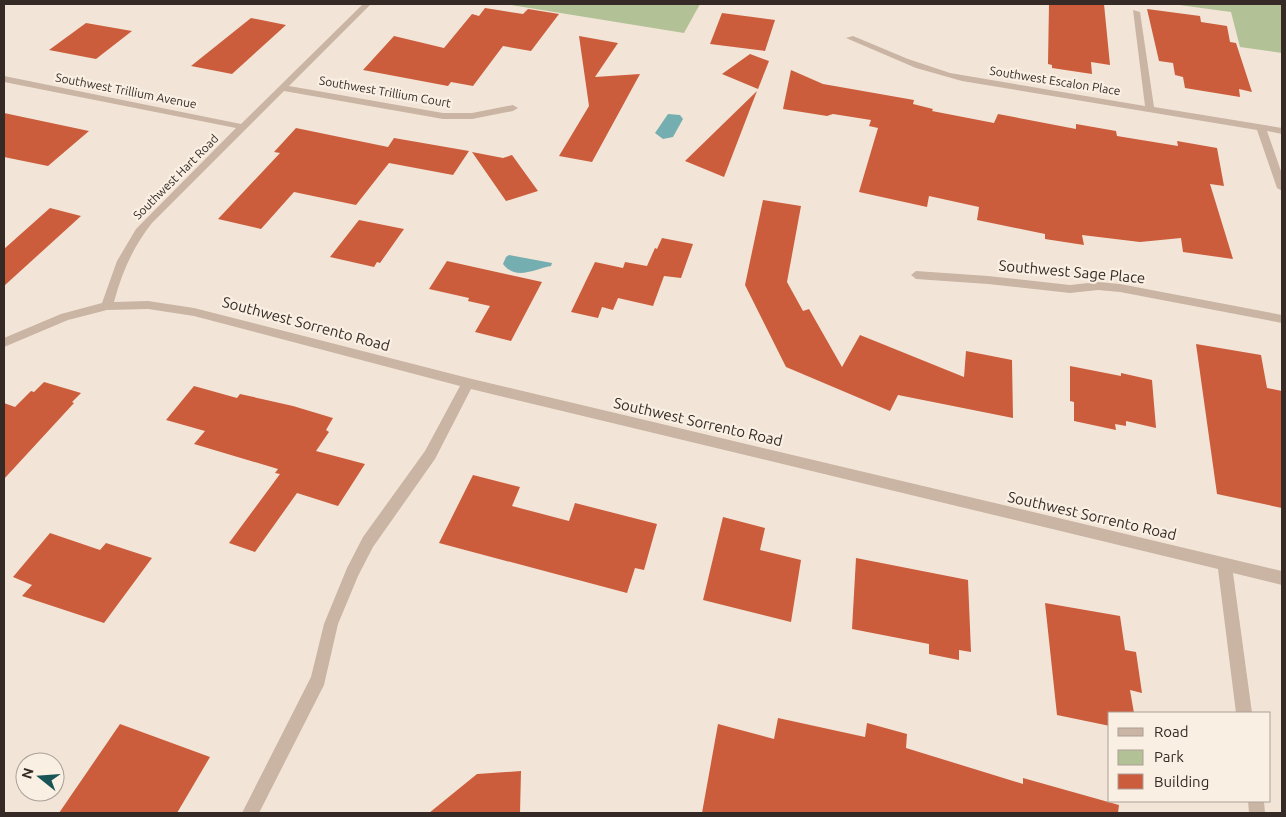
<svg xmlns="http://www.w3.org/2000/svg" width="1286" height="817" font-family="Ubuntu,sans-serif">
<style>
.green{fill:#b3c197}
.water{fill:#75aeb0}
.building{fill:#cb5d3c}
.lines{fill:none;stroke-linecap:round;stroke-linejoin:round}
.minor{fill:#cab4a3;fill-rule:evenodd}
.labels{text-anchor:middle;stroke-width:4.5;stroke-linejoin:round;paint-order:stroke}
.far-street-label{font-size:12px;fill:#352a25;stroke:#faefe3}
.street-label{font-size:15px;fill:#352a25;stroke:#faefe3}
</style>
<rect width="100%" height="100%" fill="#f2e5d7"/>
<!-- green -->
<g class="green">
<polygon points="505,4 700,4 684,33"/>
<polygon points="1172,4 1282,4 1282,53 1240,47 1231,12"/>
</g>
<!-- water -->
<g class="water">
<polygon points="668,114 680,115 683,119 673,137 663,139 655,133"/>
<path d="M509 255 552 263 551 266C534 269 516 281 503 264L506 257Z"/>
</g>
<!-- building -->
<g class="building">
<polygon points="1049,4 1104,4 1110,65 1091,62 1092,74 1052,68 1052,65 1048,64"/>
<polygon points="485,8 523,14 528,9 559,14 531,51 503,46 473,86 451,82 448,86 363,70 394,36 444,48 472,14 479,16"/>
<polygon points="1147,9 1200,16 1201,22 1227,26 1230,42 1236,43 1252,92 1239,89 1240,97 1185,88 1183,77 1175,75 1173,63 1159,61"/>
<polygon points="722,13 775,20 765,51 710,44"/>
<polygon points="251,18 286,25 232,74 191,66"/>
<polygon points="86,23 132,31 96,59 49,50"/>
<polygon points="579,36 618,43 595,77 640,74 592,162 559,156 589,106"/>
<polygon points="750,54 769,61 758,89 722,74"/>
<polygon points="791,70 823,84 914,100 913,104 933,109 932,111 994,123 998,114 1076,129 1076,124 1116,131 1117,136 1178,146 1177,141 1217,148 1224,186 1210,184 1233,259 1183,252 1181,238 1140,242 1082,235 1084,245 1045,239 1045,234 977,220 979,207 929,196 927,207 859,192 878,128 869,126 871,120 833,114 827,116 783,109"/>
<polygon points="757,91 724,177 685,161"/>
<polygon points="4,113 89,131 48,166 4,157"/>
<polygon points="296,128 388,147 394,138 469,151 453,175 389,163 356,205 294,192 261,229 218,219 280,153 274,152"/>
<polygon points="472,152 503,158 512,155 538,191 506,201"/>
<polygon points="763,200 801,206 787,282 803,311 809,309 842,367 860,335 964,377 966,351 1012,360 1013,418 898,395 890,411 786,367 745,285"/>
<polygon points="50,208 81,216 4,286 4,249"/>
<polygon points="359,220 404,229 380,263 377,262 374,267 330,257"/>
<polygon points="662,238 693,244 681,278 664,276 653,306 618,298 613,310 602,307 598,318 571,312 595,262 623,268 625,262 647,266 655,248 657,249"/>
<polygon points="447,261 542,282 511,341 475,332 490,306 468,301 469,298 429,289"/>
<polygon points="1196,344 1261,355 1267,388 1282,391 1282,508 1217,494"/>
<polygon points="1070,366 1121,376 1121,373 1152,380 1156,428 1126,421 1126,426 1115,424 1116,430 1074,421 1074,402 1070,401"/>
<polygon points="44,382 81,393 72,402 74,403 4,479 4,403 15,407 31,391 34,392"/>
<polygon points="194,386 237,398 240,394 293,406 333,418 326,430 329,432 316,451 365,464 338,506 297,493 255,552 229,543 280,474 275,473 278,469 194,444 205,431 166,420"/>
<polygon points="473,475 520,487 512,506 569,521 575,503 657,524 644,570 635,568 627,593 439,543"/>
<polygon points="723,517 765,528 760,550 801,560 791,622 703,600"/>
<polygon points="50,533 100,550 106,543 152,558 104,623 22,596 32,585 13,577"/>
<polygon points="856,558 968,580 971,652 959,650 959,660 929,654 929,644 852,629"/>
<polygon points="1045,603 1120,616 1125,650 1136,652 1142,693 1130,690 1134,713 1110,713 1110,726 1057,715"/>
<polygon points="778,718 865,737 867,723 907,734 906,748 1023,784 1023,778 1119,805 1118,813 702,813 718,724 774,739"/>
<polygon points="120,724 210,757 177,813 59,813"/>
<polygon points="521,771 520,813 429,813 477,774"/>
</g>
<g class="lines">
<!-- minor -->
<g class="minor">
<path d="M363 4H371L289 86 443 113H472L513 105 518 108 513 111 472 119H443L284 91 152 223C133 247 122 272 114 302L148 301 194 308 468 378 1282 571V585L1233 573 1252 713H1236L1218 569 471 389 435 459 373 547 358 576 338 624 324 685 259 813H242L311 677 324 624 347 568 363 537 425 451 460 386 194 316 148 309 107 310 68 320 4 347V338L61 314 102 303 117 261 136 229 236 128 4 82V76L241 124Z"/>
<polygon points="1133,10 1140,12 1154,107 1282,128 1282,134 1267,131 1282,174 1282,191 1277,188 1257,130 962,81 916,68 846,38 853,36 908,59 950,73 1145,106"/>
<polygon points="916,271 988,276 1070,285 1098,282 1120,284 1282,315 1282,323 1120,292 1098,290 1070,293 988,284 916,279 911,275"/>
<polygon points="1248,801 1264,801 1265,813 1249,813"/>
</g>
</g>
<g class="labels">
<!-- far-street labels -->
<g class="far-street-label">
<text transform="translate(1055 81) rotate(9)" y="4">Southwest Escalon Place</text>
<text transform="translate(126 91) rotate(11)" y="4">Southwest Trillium Avenue</text>
<text transform="translate(385 92) rotate(10)" y="4">Southwest Trillium Court</text>
<text transform="translate(176 177) rotate(-45)" y="4">Southwest Hart Road</text>
</g>
<!-- street labels -->
<g class="street-label">
<text transform="translate(1072 272) rotate(5)" y="5">Southwest Sage Place</text>
<text transform="translate(306 324) rotate(15)" y="5">Southwest Sorrento Road</text>
<text transform="translate(698 422) rotate(13)" y="5">Southwest Sorrento Road</text>
<text transform="translate(1092 516) rotate(13)" y="5">Southwest Sorrento Road</text>
</g>
</g>
<!-- border -->
<rect width="1286" height="817" fill="none" stroke="#352a25" stroke-width="10"/>
<!-- legend -->
<rect x="1108" y="712" width="162" height="90" fill="#faefe3" stroke="#aba097"/>
<rect x="1118" y="728" width="25" height="8" fill="#cab4a3" stroke="#aba097"/>
<text x="1154" y="737" font-size="15" fill="#352a25">Road</text>
<rect x="1118" y="750" width="25" height="15" fill="#b3c197" stroke="#aba097"/>
<text x="1154" y="762" font-size="15" fill="#352a25">Park</text>
<rect x="1118" y="774" width="25" height="15" fill="#cb5d3c" stroke="#aba097"/>
<text x="1154" y="787" font-size="15" fill="#352a25">Building</text>
<!-- north arrow -->
<g transform="translate(40 777) rotate(287)"><circle r="24" fill="#faefe3" stroke="#aba097"/>
<path d="M0-4L9 19L0 12L-9 19Z" fill="#195457"/>
<text y="-8" font-size="14" font-weight="bold" text-anchor="middle" fill="#352a25">N</text>
</g>
</svg>
